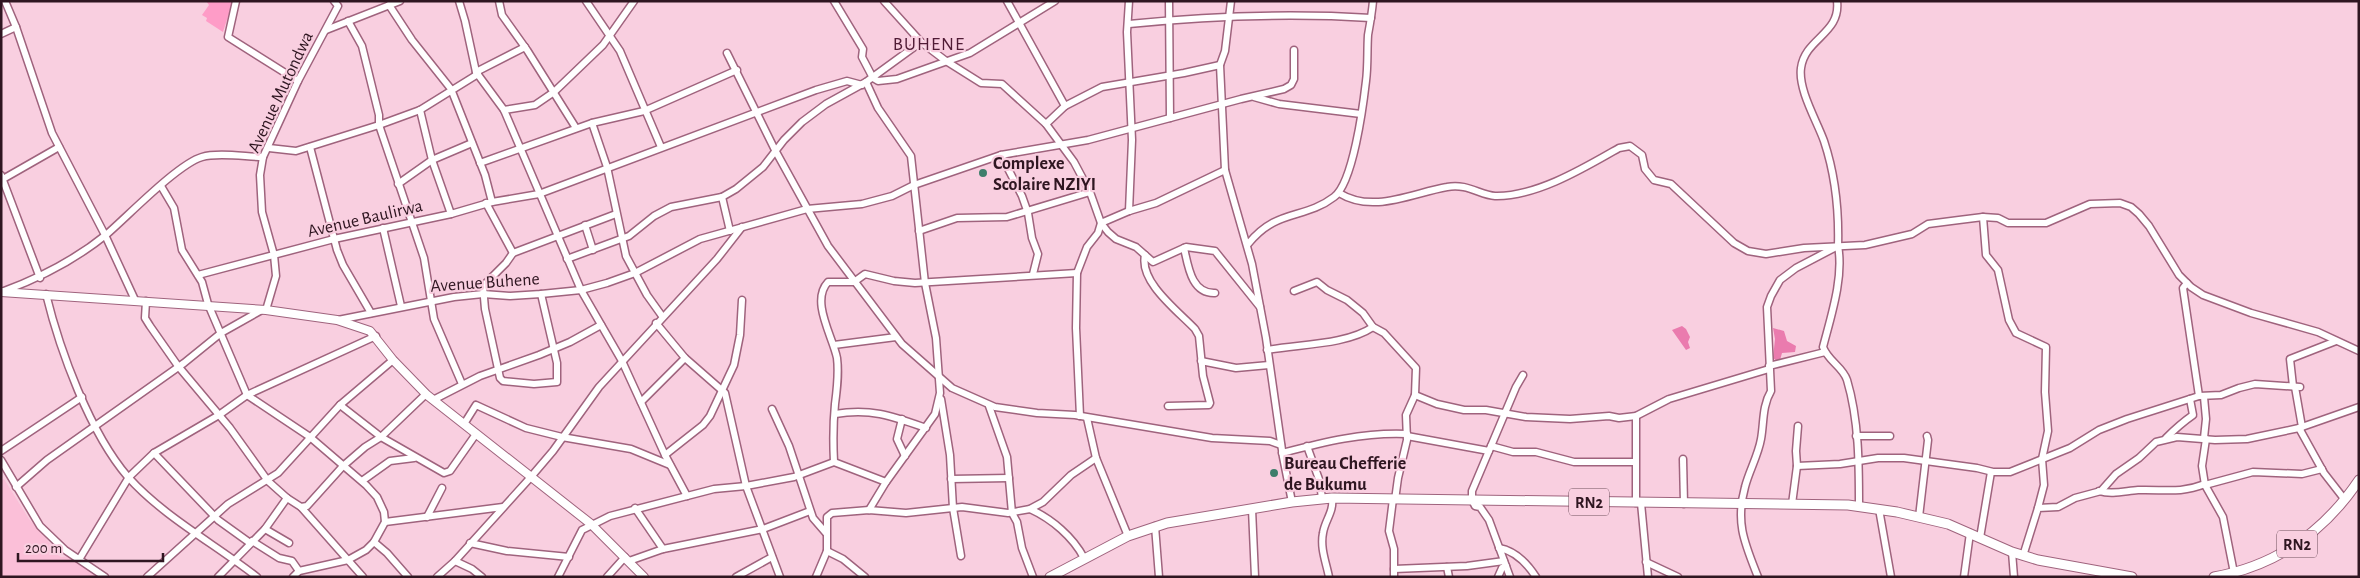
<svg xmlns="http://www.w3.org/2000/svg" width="2360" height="578" font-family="'Alegreya Sans',sans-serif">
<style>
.built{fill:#fbbfd8}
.green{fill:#fe9cc7}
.forest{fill:#ea7bae}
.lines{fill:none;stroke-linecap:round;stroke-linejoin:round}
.minor-casing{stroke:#9f637d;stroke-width:9}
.major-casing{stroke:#9f637d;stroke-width:10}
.highway-casing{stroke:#9f637d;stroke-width:11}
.minor{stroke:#fff;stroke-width:6}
.major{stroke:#fff;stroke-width:8}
.highway{stroke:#fff;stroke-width:9}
.poi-dot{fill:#3e7e6b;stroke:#f9cfe0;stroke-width:2}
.labels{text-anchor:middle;stroke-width:4.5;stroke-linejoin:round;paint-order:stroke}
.shield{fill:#f9cfe0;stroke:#6c4e5a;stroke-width:1}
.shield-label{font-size:16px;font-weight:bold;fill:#2f1621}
.street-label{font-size:18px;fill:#2f1621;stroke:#f9cfe0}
.poi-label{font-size:18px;font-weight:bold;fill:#2f1621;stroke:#f9cfe0;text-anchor:start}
.neighbourhood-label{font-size:19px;letter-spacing:1px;fill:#501b35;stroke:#f9cfe0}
</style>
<rect width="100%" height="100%" fill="#f9cfe0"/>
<!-- built -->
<polygon class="built" points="4,479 29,519 55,549 56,554 61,557 70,556 100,577 1,577 1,480"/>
<!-- green -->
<polygon class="green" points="206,1 233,1 223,32 206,21 207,18 202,15 209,5"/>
<!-- forest -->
<g class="forest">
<polygon points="1682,326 1686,329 1690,337 1688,342 1690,348 1686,350 1672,330"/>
<polygon points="1773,328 1784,331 1787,341 1796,346 1795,352 1782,353 1780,360 1777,361 1773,358 1775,339"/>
</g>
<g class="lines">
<!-- minor casing -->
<g class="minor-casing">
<g id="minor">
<polyline points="5,1 16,27 52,133 105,235 135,300"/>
<polyline points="236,1 228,37 298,81"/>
<polyline points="459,1 465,21 476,72 504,110 581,290 622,361 665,455 687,496"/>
<polyline points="499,1 502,15 527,50 576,128"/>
<polyline points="586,1 620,51 661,147"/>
<polyline points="834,1 863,49 862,57 873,78 878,81 897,79 970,53 1055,1"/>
<polyline points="884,1 921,42 946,61 981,83 1002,84 1046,124 1074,162 1090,192 1101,223 1108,232 1116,239 1136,247 1153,262 1186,247 1215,251 1260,307"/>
<polyline points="1007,1 1065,106 1046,124"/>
<polyline points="1169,1 1170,118"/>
<polyline points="1231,1 1225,51 1220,65 1225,170 1252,264 1266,338 1283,457 1292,502"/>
<polyline points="389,5 412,40 451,89 485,175 492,202"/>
<polyline points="348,21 362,46 379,115 379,125 424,258 434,319 462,384"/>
<path d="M1129 24C1209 16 1290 13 1371 18"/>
<polyline points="326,30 400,1"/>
<polyline points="1,34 16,27"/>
<polyline points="727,53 775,150 828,246 902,344 952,388 995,407 1037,413 1075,415 1212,438 1270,441 1281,445"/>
<polyline points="476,72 525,47"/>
<polyline points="866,82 878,108 911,156 925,283 936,338 940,393 935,414 886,482 869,510"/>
<polyline points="1254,97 1279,104 1361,114"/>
<polyline points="1065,106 1102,87 1184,73 1220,65"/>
<polyline points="420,110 432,160 451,214"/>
<polyline points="504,110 535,105 554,92 603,45 634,1"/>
<polyline points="592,123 607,167 626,256 647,295 662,316"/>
<polyline points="310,147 337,250 343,265 371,313"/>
<polyline points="269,148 296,151 379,125 420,110 478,74"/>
<polyline points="1001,155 1022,196 1028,213 1032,238 1038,254 1033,274"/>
<polyline points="480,163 592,123 644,111 737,70"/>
<polyline points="1,175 40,278"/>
<polyline points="3,179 59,147"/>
<polyline points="398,184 432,160 472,143"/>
<polyline points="161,186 174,208 182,250 202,282 208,304 247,395 310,437 366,485 377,497 384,512 385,522 374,542 366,550 348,560 299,571 293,577"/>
<path d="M1339 193C1373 214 1412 193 1447 187 1467 183 1480 195 1495 196 1536 197 1584 168 1619 148L1630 146 1642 155 1645 169 1654 180 1671 184 1734 243 1748 251 1766 254 1804 248 1865 245 1912 234 1928 224 1959 220 1983 217 1998 218 2008 223H2046L2090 204 2120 203 2131 207 2139 214 2149 226 2179 275 2191 287 2203 295 2251 313 2318 332 2359 351"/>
<polyline points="722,197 730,231"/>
<polyline points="486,203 513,253"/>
<polyline points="1129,211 1132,140 1127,32 1129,1"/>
<polyline points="1983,217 1986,255 1998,270 2009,320 2016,333 2046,347 2045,392 2048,431 2042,459 2044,485 2038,508"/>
<polyline points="585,225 593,250"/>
<polyline points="383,228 401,306"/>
<polyline points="919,231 957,218 1007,217 1090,192"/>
<path d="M1248 244C1277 208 1304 220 1334 197 1353 183 1363 107 1366 81 1368 66 1367 51 1368 35 1370 24 1372 13 1373 1"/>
<path d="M1838 246C1844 277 1831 316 1823 347 1828 361 1843 367 1847 380 1859 420 1859 465 1859 506"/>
<path d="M1184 248C1188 265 1191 294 1215 293"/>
<path d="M1145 255C1139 282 1178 311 1195 329L1199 336 1203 376 1210 403 1209 405 1168 406"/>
<polyline points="567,259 629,236 654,216 671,207 722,197 736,189 763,167 784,140 802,122 826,104 866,82 921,42"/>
<polyline points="198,275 334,239 451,214 492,202 539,194 816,90 847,81 862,85"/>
<polyline points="2187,283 2183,288 2199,396"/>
<path d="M4 291C42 277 75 260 107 234 129 215 178 164 202 157 218 152 247 157 263 157"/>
<polyline points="1294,291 1317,282 1327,290 1347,300 1363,313 1373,327 1384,333 1416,368 1415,395 1406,415 1407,440 1398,478 1395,500"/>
<path d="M46 294C60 351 90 433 128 477 164 517 215 544 257 577"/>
<polyline points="541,294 557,363 557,382 534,384 503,381 500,378 485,309 483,286 506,263 513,253 616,214"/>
<polyline points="146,301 145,318 150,326 178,366 230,428 268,481 287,498 301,507 363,577"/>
<polyline points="266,310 276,276 274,255 262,212 260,175 263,157 298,81 338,6 334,1"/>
<polyline points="338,320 454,297 483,294 510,296 541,294 581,290 607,283 635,273 700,239 807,209 862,204 892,196 914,185 1001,155 1088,140 1241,99 1284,89 1291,85 1294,79 1294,50"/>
<polyline points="656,323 685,358 725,393 746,486 780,577"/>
<polyline points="834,345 896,337"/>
<path d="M1267 350C1300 344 1346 345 1373 327"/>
<polyline points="1201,361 1236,368 1269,365"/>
<polyline points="1769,366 1825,352"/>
<polyline points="2293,386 2290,359 2336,341"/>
<polyline points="2295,387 2302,427"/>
<polyline points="1415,395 1437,404 1464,410 1486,410 1526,417 1570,419 1609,416 1619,418 1636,416 1669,399 1769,369"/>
<polyline points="941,399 950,455 953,508 961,556"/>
<polyline points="433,400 480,376 539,355 570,342 601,325"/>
<polyline points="641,402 685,358"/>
<polyline points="340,405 381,437 444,473 450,471 476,434"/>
<polyline points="989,406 1007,457 1012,513 1017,522 1022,548 1033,577"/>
<polyline points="772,409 789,446 813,518 826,533"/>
<path d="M835 414C871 408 892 416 926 428"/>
<polyline points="1080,416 1076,328 1077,273 1087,247 1098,233 1101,223 1129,211 1156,203 1225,170"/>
<polyline points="1636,416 1636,503"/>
<polyline points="1087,418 1096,458 1128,536"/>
<polyline points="902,419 897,439 905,456"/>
<polyline points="464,424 476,405 526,428 562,437 631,449 670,465"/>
<polyline points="2299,428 2324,473 2345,500"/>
<polyline points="1407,436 1489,451"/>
<polyline points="1856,436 1890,436"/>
<path d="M2166 438C2175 429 2183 422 2193 415L2190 399"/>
<polyline points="2204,438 2206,419 2204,397"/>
<polyline points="2206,439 2202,466 2205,485 2223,517 2234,573"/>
<polyline points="1307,446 1320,482 1322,499"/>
<polyline points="1491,446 1513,452 1536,452 1574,462 1635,462"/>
<polyline points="1,451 82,397"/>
<polyline points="154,453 218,520 250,543"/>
<path d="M1282 453C1324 442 1364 432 1407 434"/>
<polyline points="665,455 703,425 710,416 734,365 740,335 742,300"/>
<polyline points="1683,459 1684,504"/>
<polyline points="1,460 40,526 65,550 105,577"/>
<path d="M834 462C833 442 833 424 835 404 837 389 839 374 837 358 833 337 810 301 828 282H854L865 274 894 281 915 283 1077 273"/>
<polyline points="1797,466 1840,464 1878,458 1904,458 1977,468 1993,472 2010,472 2070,448 2099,430 2127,419 2199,396 2221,395 2239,388 2255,384 2300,387"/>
<polyline points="951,479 1009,478"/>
<polyline points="362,481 390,461 414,458"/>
<polyline points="2205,485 2253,472 2302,474 2322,469"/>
<polyline points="16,487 47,460 184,363 221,333 260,311"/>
<path d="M2099 491C2112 495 2125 491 2138 490 2164 489 2179 494 2205 484"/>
<polyline points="1393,499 1389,531 1394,549 1394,577"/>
<polyline points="1641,503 1648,577"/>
<polyline points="1792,504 1797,466 1796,451 1798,426"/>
<polyline points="301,507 307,506 343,466 365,447 381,437 426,394"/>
<polyline points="635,508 663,549"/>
<path d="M1030 509C1052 519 1073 537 1084 558"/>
<polyline points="1252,509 1255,577"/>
<polyline points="1879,509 1891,577"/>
<polyline points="427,517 442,488"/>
<polyline points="1919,517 1928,440 1927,436"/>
<polyline points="385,522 503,507"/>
<polyline points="1155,526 1159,577"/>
<polyline points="265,529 289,543"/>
<polyline points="1980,538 1991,472"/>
<polyline points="252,541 279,558 292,561 299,571"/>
<polyline points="374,542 387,553 408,577"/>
<polyline points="470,543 507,551 569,557"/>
<path d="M1499 548C1516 551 1527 563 1536 577"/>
<polyline points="827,551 843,559 865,577"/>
<polyline points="2012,552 2014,577"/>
<polyline points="2023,556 2038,508 2058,507 2075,498 2101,491 2116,474 2139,458 2156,442 2177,437 2215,440 2247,439 2299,428 2359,407"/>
<polyline points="80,558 129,477 154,453 219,415 247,395 376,336"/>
<polyline points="455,561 472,569 482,577"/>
<polyline points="629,561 663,549 763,529 810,511"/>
<polyline points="1646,562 1678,577"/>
<polyline points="1447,567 1449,577"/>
<polyline points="1394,569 1467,566 1504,561"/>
<polyline points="147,577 228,504 278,473 340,405 393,360"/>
<polyline points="218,577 265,529 287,498"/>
<polyline points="437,577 455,561 530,478 553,451 599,387 717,259 742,227"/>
<polyline points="558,577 582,530 610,516 714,489 746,486 794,477 834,462 886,482"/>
<polyline points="607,577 625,557"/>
<polyline points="736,577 772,557"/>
<polyline points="816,577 827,551 827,517 832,513 869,510 906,513 962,507 1008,513 1030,509 1043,502 1071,475 1096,458"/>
<path d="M1329 577C1326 562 1320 548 1323 533 1325 520 1334 512 1332 498"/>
<polyline points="1498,577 1502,568 1506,566"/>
<polyline points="1510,577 1489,520 1480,507 1475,506 1472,500 1472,491 1516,387 1523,375"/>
<path d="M1758 577C1745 544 1735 523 1745 487 1749 471 1758 456 1761 439 1764 423 1762 406 1771 391L1767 307 1771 296 1780 280 1796 268 1838 246C1839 211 1835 174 1824 141 1817 121 1798 90 1801 68 1805 38 1841 34 1837 1"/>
<polyline points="1964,577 1970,533"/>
</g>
</g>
<!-- major casing -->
<g class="major-casing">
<polyline id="major" points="1,292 266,310 337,320 370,331 393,360 427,395 591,524 644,577"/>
</g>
<!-- highway casing -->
<g class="highway-casing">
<g id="highway">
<polyline points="1050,577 1128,536 1167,523 1292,502 1332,498 1848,505 1897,512 1948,524 2012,552 2038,560 2132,577"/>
<path d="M2214 577C2275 566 2324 532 2359 480"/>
</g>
</g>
<!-- minor -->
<use href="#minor" class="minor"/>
<!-- major -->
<use href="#major" class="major"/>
<!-- highway -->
<use href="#highway" class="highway"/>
</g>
<!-- markers -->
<g class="poi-dot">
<circle cx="983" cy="173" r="5"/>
<circle cx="1274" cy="473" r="5"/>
</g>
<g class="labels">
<!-- shield labels -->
<g class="shield">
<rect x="1569" y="488.5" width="40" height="27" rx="4"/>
<rect x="2277" y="530.5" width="40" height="27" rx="4"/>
</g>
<g class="shield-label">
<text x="1589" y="508">RN2</text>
<text x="2297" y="550">RN2</text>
</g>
<!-- street labels -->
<g class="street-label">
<text transform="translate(280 92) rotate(-65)" y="6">Avenue Mutondwa</text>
<text transform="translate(365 218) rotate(-13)" y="6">Avenue Baulirwa</text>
<text transform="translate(485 282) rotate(-4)" y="6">Avenue Buhene</text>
</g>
<!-- poi labels -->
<g class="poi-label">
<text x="993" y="169">Complexe<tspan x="993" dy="21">Scolaire NZIYI</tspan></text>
<text x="1284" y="469">Bureau Chefferie<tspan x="1284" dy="21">de Bukumu</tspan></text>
</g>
<!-- neighbourhood labels -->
<g class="neighbourhood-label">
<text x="929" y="50">BUHENE</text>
</g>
</g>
<!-- border -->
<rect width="2360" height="578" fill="none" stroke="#2f1621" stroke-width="5"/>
<!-- scale -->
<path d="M18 553v8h145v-8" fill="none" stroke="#2f1621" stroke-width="2.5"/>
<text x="25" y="553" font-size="15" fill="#2f1621" stroke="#f9cfe0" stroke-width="4" paint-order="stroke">200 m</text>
</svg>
